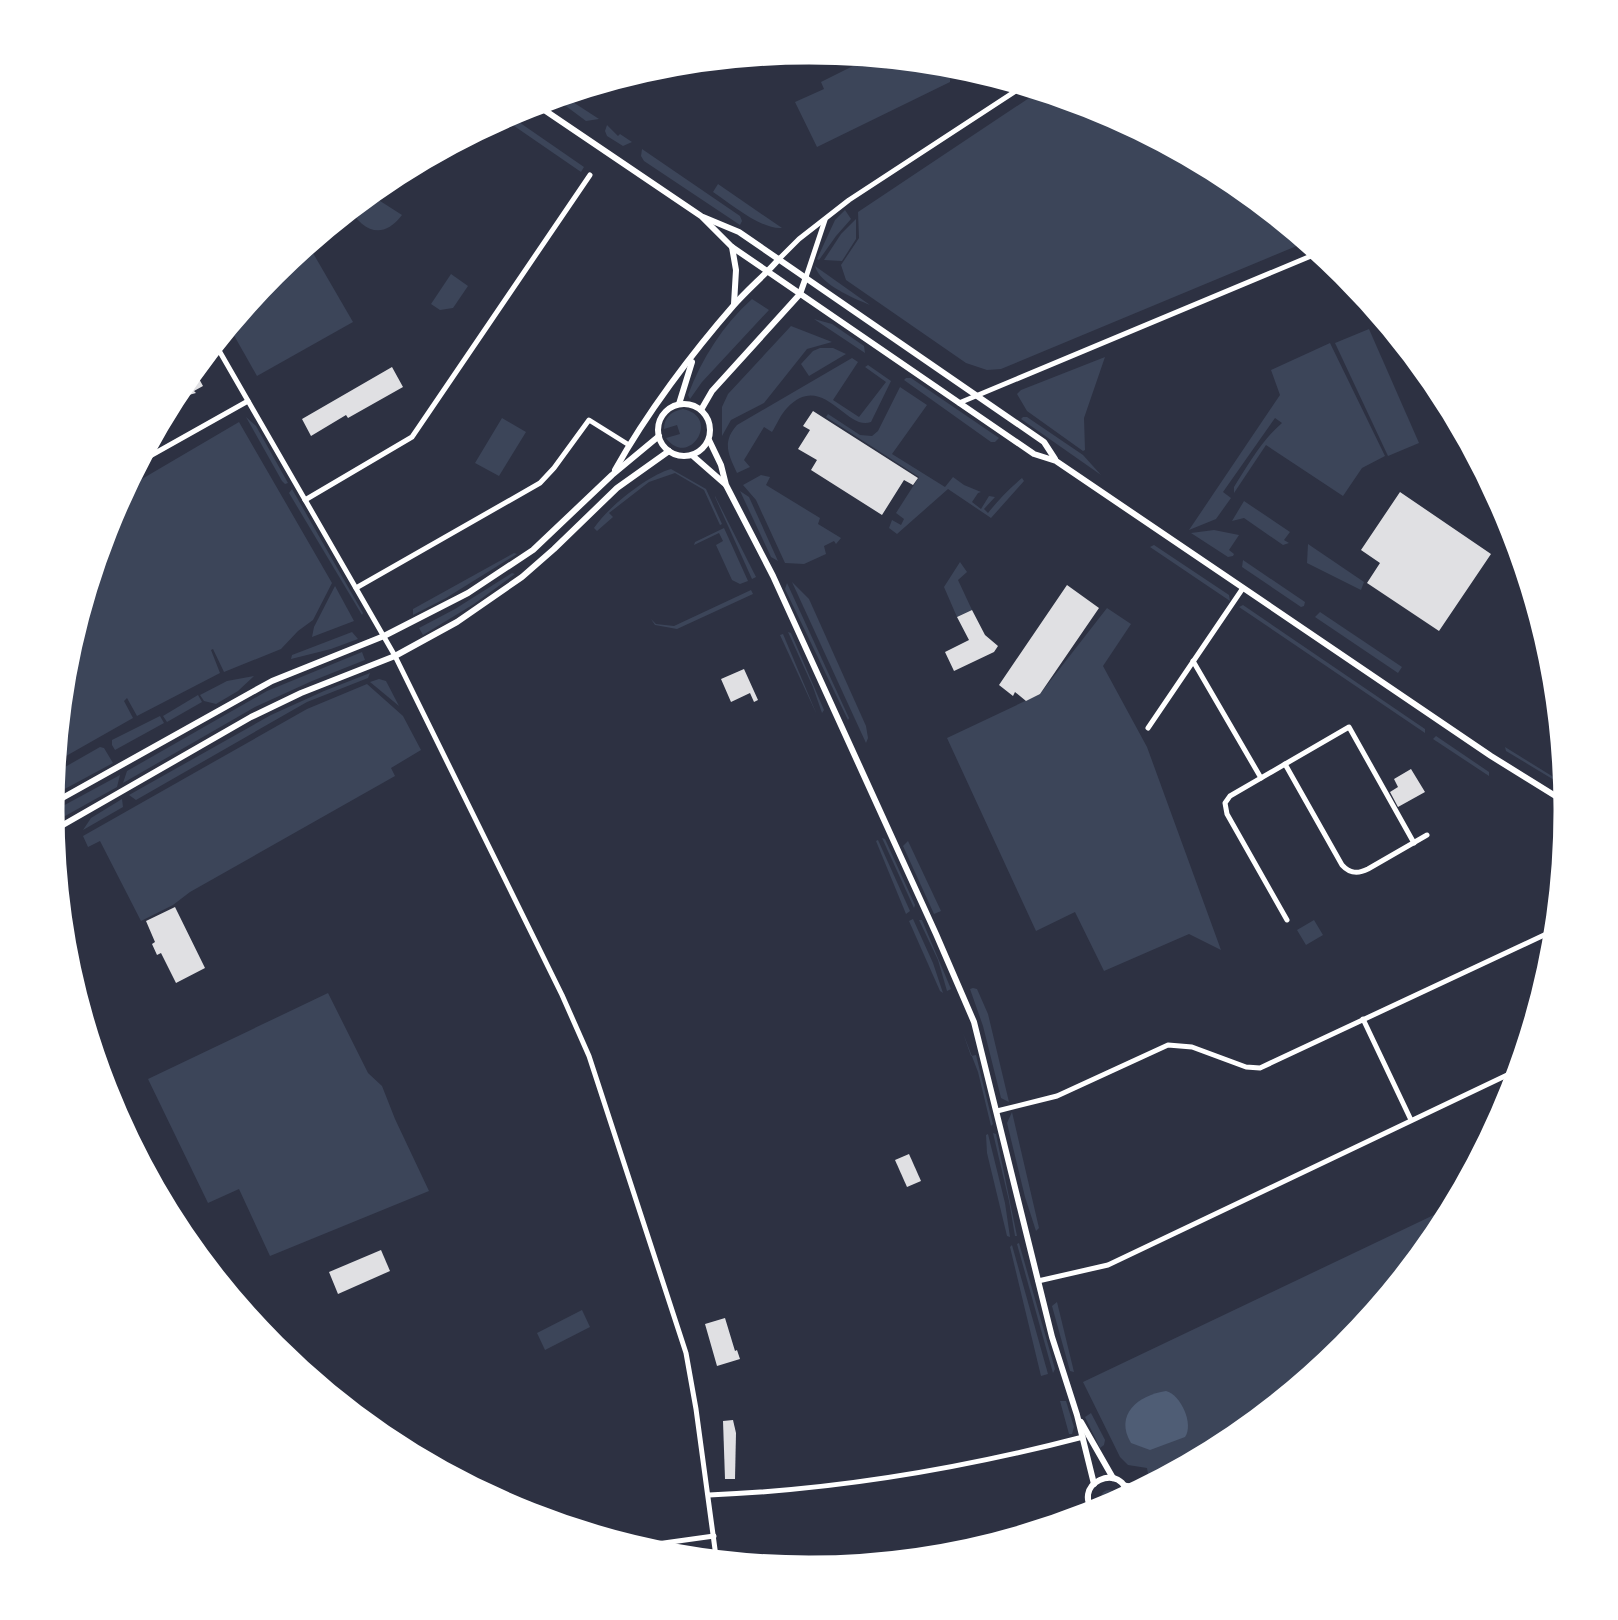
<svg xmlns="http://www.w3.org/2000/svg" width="1618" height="1620" font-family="'Open Sans',sans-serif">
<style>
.green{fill:#3c4559}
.water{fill:#4f5d75}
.building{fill:#e0e0e3}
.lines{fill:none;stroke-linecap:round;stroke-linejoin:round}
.minor{stroke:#fff;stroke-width:5}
.tertiary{stroke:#fff;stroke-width:6}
.rim{fill:none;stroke:#fff;stroke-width:9}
</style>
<rect width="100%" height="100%" fill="#2d3142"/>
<!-- green -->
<g class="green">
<polygon points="877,54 886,69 910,57 951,61 950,82 817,147 795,102 824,89 821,82"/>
<polygon points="1044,88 1100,105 1232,175 1311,240 1001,369 987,370 966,363 846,280 841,265 859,238 858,212"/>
<polygon points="559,93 599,119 586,121 551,95"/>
<polygon points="506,113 584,167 581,172 507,121 498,133 496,131"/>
<polygon points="607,125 618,136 620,134 632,142 623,146 607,136 605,131"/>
<polygon points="642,149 740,216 742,221 740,225 644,161 641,156"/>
<path d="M718 184 782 228C761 230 730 203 713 192Z"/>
<path d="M366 192 402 215C382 241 363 231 348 207Z"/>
<polygon points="845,210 851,219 836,236 819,260 817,259 835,220"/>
<polygon points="856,219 856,239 842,261 824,260 841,234"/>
<polygon points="306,241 353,322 257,376 227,323 270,271"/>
<path d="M815 266 870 305C855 299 819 284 815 266Z"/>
<polygon points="451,274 468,286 453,308 440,310 431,304"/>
<path d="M752 299 769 310 702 382 690 399 688 395C702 358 723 325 752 299Z"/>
<polygon points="814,319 832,324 864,346 865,353"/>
<polygon points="791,326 832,342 807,349 764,403 731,420 722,436 722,407 728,394"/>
<polygon points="1369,329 1419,443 1388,456 1335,343"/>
<path d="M1330 343 1385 456 1362 468 1343 496 1266 445 1234 493V487C1248 465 1262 440 1282 423L1275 418 1223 492 1231 498 1216 519 1189 530 1280 395 1271 370Z"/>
<polygon points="820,348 833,348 846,354 809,376 801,364 813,351"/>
<polygon points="1105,357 1084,418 1085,450 1083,451 1027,411 1017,394 1021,390"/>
<path d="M852 358 858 362 833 400 859 417 886 382 865 367 868 365 891 381 871 422C846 432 823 370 787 408 781 414 777 424 772 432L764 427 744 460 750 467 737 473C728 454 722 442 737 425Z"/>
<polygon points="906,378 911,378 999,438 995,442 991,442 904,380"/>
<path d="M900 387 927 405 892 454 945 487 953 477 964 485 981 492 978 493 972 502 981 509 989 496 995 497 984 509 988 513C998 500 1010 488 1022 478L1024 481 991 518 948 489 897 534 889 528 892 520 901 525 904 519 896 513 919 477 826 417 828 414 860 435 872 436 878 431Z"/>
<path d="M683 409C722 417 689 469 666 438L680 434 677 425 664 429C664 417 672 411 683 409Z"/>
<polygon points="246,417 256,426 288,483 285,484 282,481"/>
<polygon points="1023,417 1027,417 1083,455 1101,475 1021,419"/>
<polygon points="502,418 526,432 499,476 475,463"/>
<polygon points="239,422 332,583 313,620 298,631 281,649 224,672 213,649 211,650 220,673 137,716 127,698 124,701 133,718 52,764 62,661 105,518 118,493"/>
<path d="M671 469 706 489 722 524 720 525 704 490 675 473 649 482 609 513 613 517 597 531 594 528C607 508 648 475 671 469Z"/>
<polygon points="761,475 770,477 766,485 820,518 818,524 841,538 836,544 834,541 824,546 826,554 804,564 785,563 756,500 743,485"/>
<polygon points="292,489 363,613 362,615 289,493"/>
<polygon points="740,491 749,497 778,561 771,557"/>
<polygon points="715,496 756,577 752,579 715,497"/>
<polygon points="1244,501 1290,532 1284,540 1289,543 1283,545 1244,518 1232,521"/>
<polygon points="724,528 748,581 740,584 732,580 716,545 723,541 719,533 694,545 695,542"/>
<polygon points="1214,530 1239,535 1229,550 1234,554 1233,556 1228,557 1191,533"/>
<polygon points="1308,544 1364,582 1361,590 1307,563"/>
<polygon points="1154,545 1229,595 1230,601 1150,547"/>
<polygon points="514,553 517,554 446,598 413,615 413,609"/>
<polygon points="1243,560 1305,602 1304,606 1301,607 1242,567"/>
<polygon points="960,562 967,572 958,580 972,610 957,617 944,587"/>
<polygon points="512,573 515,574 474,604 423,635 419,628 455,609"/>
<polygon points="792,582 809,599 866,726 868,738 866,743"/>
<polygon points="787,583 849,718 848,720 785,589"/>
<polygon points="335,586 354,621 312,637 314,627"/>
<polygon points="751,590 753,594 677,629 655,625 651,619 656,624 674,626"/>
<polygon points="1243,605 1425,729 1425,733 1239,607"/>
<polygon points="1107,608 1131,624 1103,666 1147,747 1221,950 1189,934 1104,971 1075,912 1036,931 947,738 1040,694"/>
<polygon points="1320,612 1402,667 1398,673 1315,617"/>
<polygon points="352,632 358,639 331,649 291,659 292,655"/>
<polygon points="788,632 791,633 824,710 822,713 813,687"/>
<polygon points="783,634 817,715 780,635"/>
<polygon points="362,652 365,660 312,681 255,707 123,783 127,771 267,691"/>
<polygon points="370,673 368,678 307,702 136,800 129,795 271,715 324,691"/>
<polygon points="254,676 238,691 216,704 204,701 200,695 227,681"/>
<polygon points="379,679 386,681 399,706 370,682"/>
<polygon points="367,684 403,716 421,750 391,768 395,776 190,892 173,905 141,921 100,841 88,847 83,836 307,709"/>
<polygon points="198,695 202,702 167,722 163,716"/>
<polygon points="160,716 164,723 115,750 112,745 112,740"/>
<polygon points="1436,736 1489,772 1489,776 1433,739"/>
<polygon points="100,747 104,748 113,763 48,798 51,775"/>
<polygon points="1505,747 1568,786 1569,789 1506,751"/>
<polygon points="120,775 117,787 49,825 48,814"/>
<polygon points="122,799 123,807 83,830 91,818"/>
<polygon points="882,838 885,839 915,905 914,908"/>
<polygon points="878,840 910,911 906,914 876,841"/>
<polygon points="908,841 941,911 934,914 903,846"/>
<polygon points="913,919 933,963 943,993 940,991 909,921"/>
<polygon points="919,920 922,920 951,989 947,991 938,960"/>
<polygon points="1314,920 1323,935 1306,945 1297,930"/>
<polygon points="973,988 977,989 988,1014 1009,1102 1001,1098 983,1026 970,989"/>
<polygon points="328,993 368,1073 382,1086 395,1119 429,1191 270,1256 239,1189 208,1203 148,1079"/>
<polygon points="963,1033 971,1056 976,1055 993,1124 991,1126 978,1072"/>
<polygon points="1012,1112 1039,1228 1036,1231 1025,1197 1007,1123"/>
<polygon points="993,1133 996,1134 1017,1236 1015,1236 1009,1201"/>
<polygon points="988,1134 1005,1203 1010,1237 1007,1236 987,1153 986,1135"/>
<polygon points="1459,1203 1443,1234 1348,1349 1233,1444 1189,1468 1148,1474 1147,1468 1128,1465 1120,1457 1083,1382"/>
<polygon points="1019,1243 1055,1369 1053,1373 1017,1244"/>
<polygon points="1012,1245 1048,1374 1041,1376 1010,1247"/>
<polygon points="1057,1302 1074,1372 1070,1371 1052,1306"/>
<polygon points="582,1310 590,1327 545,1350 537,1333"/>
<polygon points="1060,1401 1066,1401 1074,1427 1072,1434 1069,1434"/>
<polygon points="1091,1413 1105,1440 1104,1445 1100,1448 1085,1417"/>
<circle cx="1109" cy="1498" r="8"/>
</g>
<!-- water -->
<path class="water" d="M1166 1391C1181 1395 1194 1424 1185 1437L1150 1450 1131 1443C1114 1415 1138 1395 1166 1391Z"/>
<!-- building -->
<g class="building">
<polygon points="192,366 203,386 194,391 196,393 185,396 178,383"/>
<polygon points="392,367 403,387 348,418 346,415 311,436 302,419"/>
<polygon points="813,411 918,478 913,485 904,480 882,515 811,470 817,460 798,449 810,430 803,426"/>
<polygon points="1400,492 1491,554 1439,631 1367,583 1380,563 1361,550"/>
<polygon points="1067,585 1099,608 1040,694 1026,701 1015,692 1013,696 999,685"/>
<polygon points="972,610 985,635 998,646 994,652 954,671 945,652 969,640 957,617"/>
<polygon points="744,669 758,700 754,702 750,693 731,702 721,679"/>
<polygon points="1411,769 1425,792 1398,807 1390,792 1398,787 1394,779"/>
<polygon points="175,907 205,968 176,983 161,953 157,955 152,944 155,942 146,921"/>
<polygon points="909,1154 921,1181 907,1187 895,1160"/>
<polygon points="381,1250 390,1271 338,1294 329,1272"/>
<polygon points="725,1318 735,1351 737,1350 740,1359 717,1366 705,1324"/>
<polygon points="733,1420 736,1433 735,1479 725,1479 723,1421"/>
</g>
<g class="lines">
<!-- minor -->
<g class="minor">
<polyline points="779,259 799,239 849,200 1028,83"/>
<polyline points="806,277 825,220"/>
<polyline points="213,340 395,656 562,995 589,1056 686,1353 696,1409 717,1564"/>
<polyline points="959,403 1323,251"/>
<polyline points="134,465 248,401"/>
<polyline points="305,500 412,437 590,175"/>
<polyline points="356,588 540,483 554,468 589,420 629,445"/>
<polyline points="1193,661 1261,778"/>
<polyline points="1148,728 1243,588"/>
<path d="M1285 764 1342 865C1350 874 1358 874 1368 869L1427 835"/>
<polyline points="1287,920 1227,814 1225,803 1230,796 1349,727 1414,843"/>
<polyline points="1363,1019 1411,1120"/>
<polyline points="997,1111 1057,1096 1168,1045 1192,1047 1246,1067 1260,1068 1559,928"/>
<polyline points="1038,1281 1108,1265 1524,1067"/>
<polyline points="1124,1485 1148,1489"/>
<path d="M709 1495C835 1490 960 1469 1083 1437"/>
<polyline points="628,1548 714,1536"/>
</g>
<!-- tertiary -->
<g class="tertiary">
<polyline points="531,101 701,216 732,247 1034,454 1056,461 1491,756 1570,805"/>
<polyline points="703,217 739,232 1044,442 1055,459"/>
<polyline points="732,247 736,270 734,304"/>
<circle cx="684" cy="430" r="26"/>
<polyline points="679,404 692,362"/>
<polyline points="701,410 712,391 800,294 806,277"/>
<polyline points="709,440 721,465 726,485 773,576 936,934 974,1022 1052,1337 1077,1415 1094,1484"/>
<polyline points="693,456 725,484"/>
<path d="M615 470C646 414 692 353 734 305 748 289 765 275 779 259"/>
<polyline points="48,806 272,681 384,636 468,593 533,550 612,475 659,436"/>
<polyline points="49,833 251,717 301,693 395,656 457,622 522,577 554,549 617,488 669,451"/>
<polyline points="1081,1422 1113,1478"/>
<path d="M1098 1515C1064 1486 1126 1456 1128 1500"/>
</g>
</g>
<!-- crop -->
<path d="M0 0H1618V1620H0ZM809 60H809A749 749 0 0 1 1558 809V811A749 749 0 0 1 809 1560H809A749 749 0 0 1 60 811V809A749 749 0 0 1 809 60Z" fill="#fff" fill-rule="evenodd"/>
<path class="rim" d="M809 60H809A749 749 0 0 1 1558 809V811A749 749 0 0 1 809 1560H809A749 749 0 0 1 60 811V809A749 749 0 0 1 809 60Z"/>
</svg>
